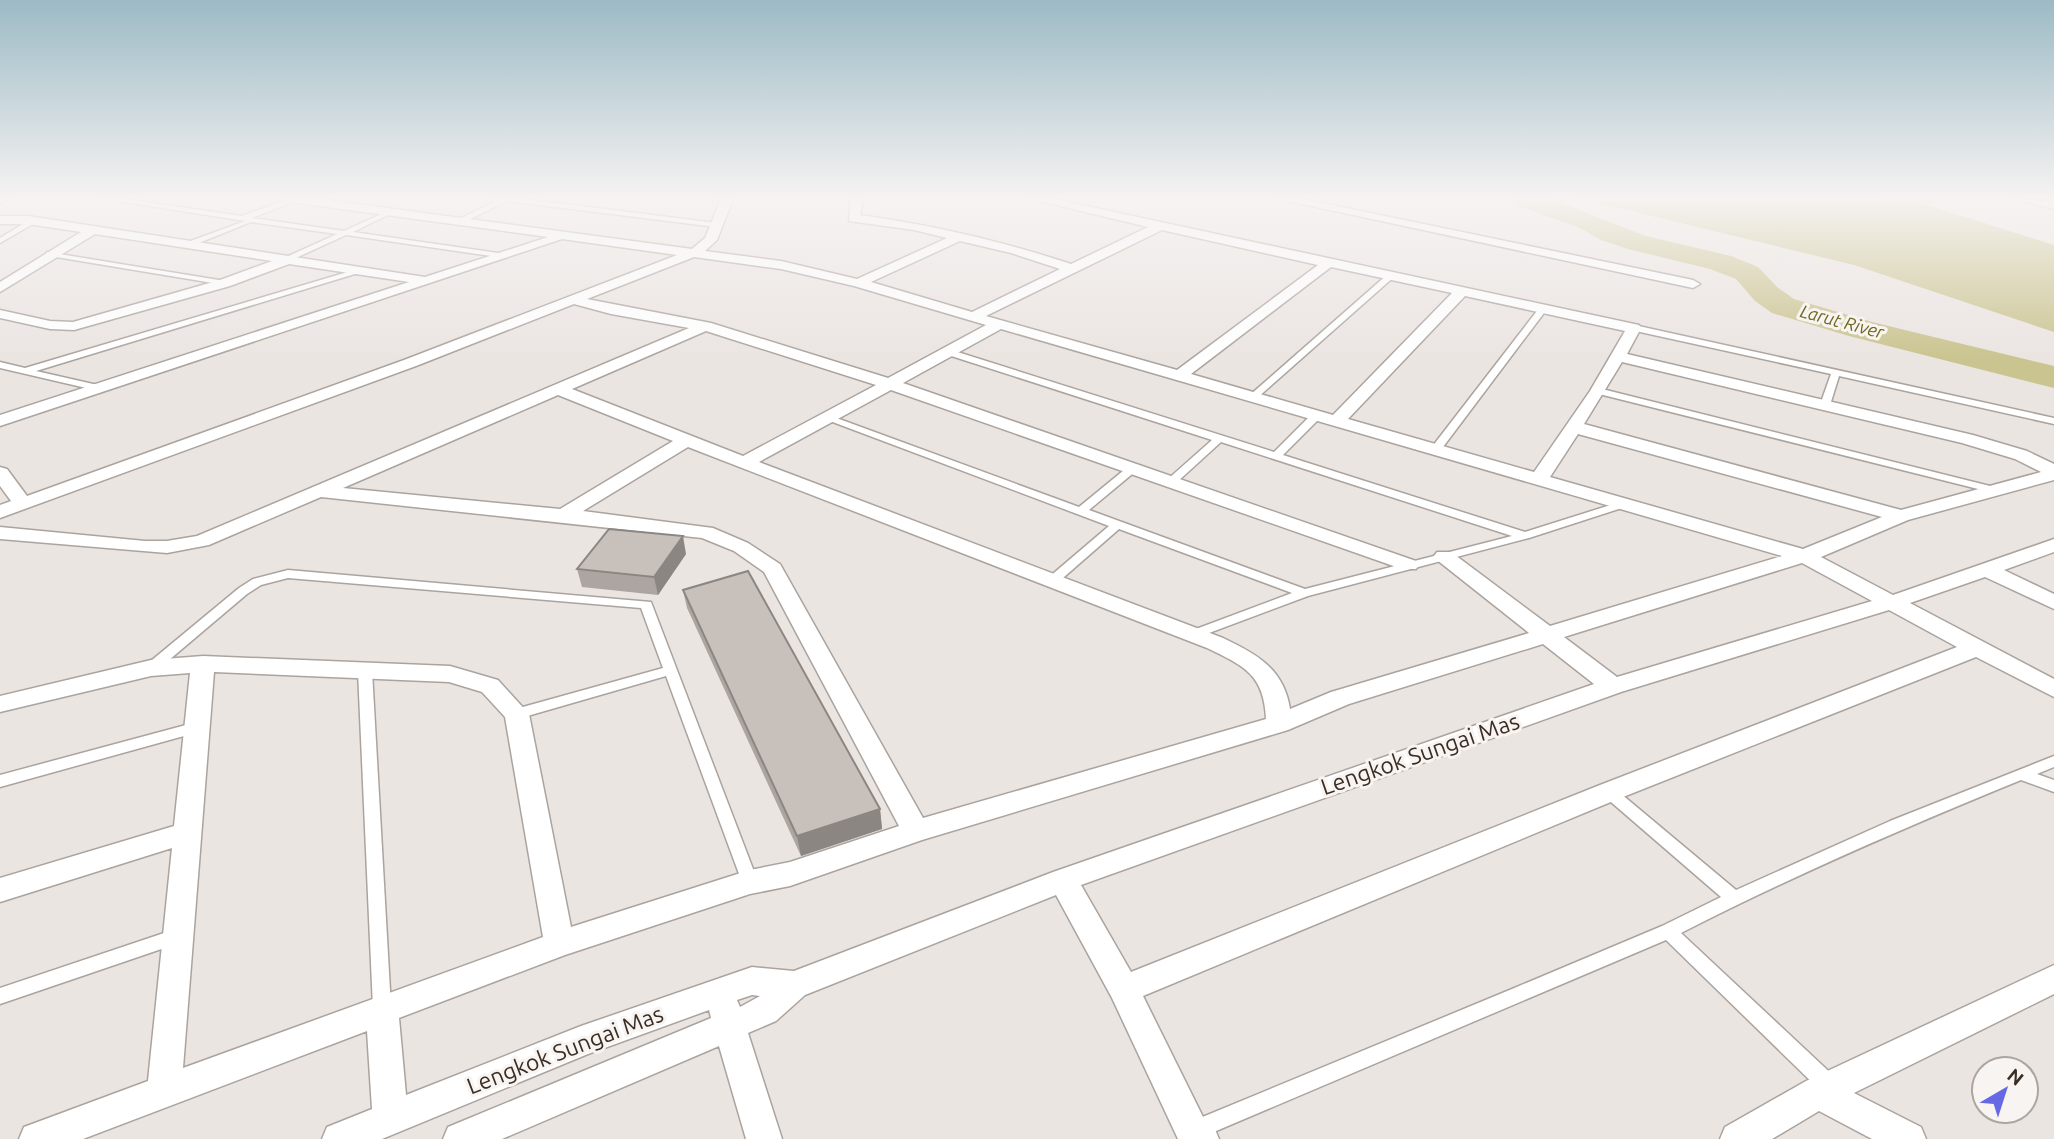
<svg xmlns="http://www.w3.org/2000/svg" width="2054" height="1139" font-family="Ubuntu,sans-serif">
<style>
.water{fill:#cac490}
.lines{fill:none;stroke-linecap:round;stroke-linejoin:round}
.river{fill:#cac490;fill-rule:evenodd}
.lane-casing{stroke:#aba39e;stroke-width:3}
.street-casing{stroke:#aba39e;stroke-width:3}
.lane{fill:#fff;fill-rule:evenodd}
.street{fill:#fff;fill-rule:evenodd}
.wall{fill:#aca5a1}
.shaded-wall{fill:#8c8683}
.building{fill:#c8c0bb;stroke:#8c8683;stroke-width:2}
.labels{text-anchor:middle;stroke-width:6;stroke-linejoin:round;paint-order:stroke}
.far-water-label{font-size:18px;font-style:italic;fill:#706924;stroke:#f8f4f2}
.near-street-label{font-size:23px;fill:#3a2e24;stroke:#f8f4f2}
</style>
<rect width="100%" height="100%" fill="#ebe5e2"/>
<!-- water -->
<polygon class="water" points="1581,199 1875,199 1924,204 2054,245 2054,332 1854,265"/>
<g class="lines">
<!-- river -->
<polygon class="river" points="1512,199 1551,199 1646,236 1731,256 1758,267 1777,287 1794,299 1872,322 2054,366 2054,388 1849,336 1772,313 1755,301 1736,279 1710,269 1628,249 1601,240 1580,228 1516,205"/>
<!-- lane casing -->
<g class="lane-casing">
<g id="lane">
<polygon points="105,199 124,199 242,216 289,199 296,199 295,201 252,218 344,231 388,211 391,213 390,214 353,232 505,254 509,256 505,258 346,235 287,262 284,262 284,258 337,234 251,222 191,246 188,246 188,242 245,221"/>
<polygon points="500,199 525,199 716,223 720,225 716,227 507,201 460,224 453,222"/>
<polygon points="31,219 38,221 0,243 0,238"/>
<polygon points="47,252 225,281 229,283 225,285 50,256 46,254"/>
<polygon points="361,268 368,270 36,371 102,386 102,390 99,391 0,368 0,362 25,368"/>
<polygon points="1388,274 1395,276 1256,399 1250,399 1250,395"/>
<polygon points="1540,307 1547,309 1440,451 1432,451 1431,449 1432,447"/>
<polygon points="1634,325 2054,418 2054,424 1839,376 1830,405 1825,408 1820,405 1831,374 1631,330 1630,328"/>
<polygon points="948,349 1274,452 1313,413 1321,413 1321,417 1283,455 1525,532 1620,502 1624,501 1630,504 1628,506 1529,538 1308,596 1193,639 1188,638 1186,635 1188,632 1292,593 1119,529 1056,584 1048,584 1046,581 1048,578 1109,526 822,418 823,416 831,416 1079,507 1129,466 1137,466 1138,468 1137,470 1089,510 1305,589 1512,536 1221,442 1176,483 1168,483 1167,481 1168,479 1212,440 945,354 945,350"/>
<polygon points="1598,388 1998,488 2000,490 1994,493 1595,393 1593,391"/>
<polygon points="288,570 651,602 758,882 756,887 750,889 744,887 742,882 666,676 517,719 512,718 510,714 512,710 663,668 641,608 288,578 261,585 247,594 156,671 146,671 144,668 146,665 239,588 253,579"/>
<polygon points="365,666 370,668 372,671 391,1008 389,1014 382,1016 375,1014 373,1008 358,671 360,668"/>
<polygon points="197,722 202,723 204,727 202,731 0,787 0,775"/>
<path d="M2054 756V767L2037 774 2054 780V792L2021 780C1906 827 1792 876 1681 933L1837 1079 1840 1086 1837 1093 1830 1095 1823 1093 1666 940 1202 1137 1198 1139 1188 1137 1185 1130 1188 1123 1512 989 1662 926 1721 897 1604 796 1601 792 1604 788 1609 786 1614 788 1736 890 1890 821Z"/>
<polygon points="176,929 182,932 185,937 182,942 0,1004 0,988"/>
</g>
</g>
<!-- street casing -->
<g class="street-casing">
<g id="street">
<polygon points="0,199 8,199 0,203"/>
<path d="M284 199H319L692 249 705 238 721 199H733L717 240 705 251 781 261 857 279 947 238 914 230 849 221 851 199H863L860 215C932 225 1002 241 1071 264L1148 227 1031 199H1054L1639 325 1641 328 1627 354 1973 435 2027 451 2054 464V480L1908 520 1821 557 1893 595 2054 539V552L2004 570 2054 594V609L1985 577 1910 603 2054 679V697L1976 657 1618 799 1143 996 1204 1119 1214 1127 1219 1139H1178L1112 998 1056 895 805 995 776 1021 748 1033 782 1139H746L719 1046 502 1139H443L448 1127 711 1018 709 1010 588 1054 382 1139H322L327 1127 372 1109 367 1031 83 1139H19L24 1127 148 1081 172 848 0 902V878L174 826 190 673 151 676 0 712V696L151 660 203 656 450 666 498 680 529 714 571 927 750 870 790 862 899 826 764 572 734 551 702 538 321 497 209 545 167 553 0 539V527L145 541H167L197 536 689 328 611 314 574 304 416 366 0 518V505L11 501 0 486V467L7 469 27 496 404 360 677 255 562 239 0 426V415L409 282 289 264 230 286 74 330 50 329 0 318V310L50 321 73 322 220 280 272 261 95 234 0 292V282L81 232 28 224H0V216H28L425 277 548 237 290 202ZM1162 230 1318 265 1177 370 986 316ZM960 241 1011 253 1060 269 972 312 871 282ZM694 257 781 269 854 286 986 325 888 378 711 323 587 299ZM1331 267 1452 293 1333 415 1191 374ZM1465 296 1625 331 1590 391 1534 472 1348 419ZM1001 329 1782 556 1550 626 1451 552H1437L1434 556 1437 560 1529 633 1331 692 1290 709C1284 669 1257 654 1223 638L759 462 891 390 1402 569H1416L1419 565 1416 561 903 383ZM706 331 876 385 743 456 572 389ZM1622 362 1962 443 2015 459 2041 472 1901 510 1584 424ZM558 395 673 441 560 509 343 488ZM1578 434 1882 517 1803 549 1550 477ZM688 447 1207 648C1244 666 1264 674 1266 719L923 818 780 564 748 543 713 528 583 511ZM1802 563 1872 601 1617 677 1564 637ZM1889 610 1957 647 1600 785 1131 972 1081 885 1621 692ZM1543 644 1594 684 1053 872 794 971 752 967 581 1026 406 1095 399 1018 565 955 750 894 790 886 922 840 1288 730 1349 704ZM214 672 449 682 482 692 505 717 543 937 183 1068ZM752 995 760 996 740 1007 737 1000Z"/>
<polygon points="1279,199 1303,199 1693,280 1700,284 1693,288"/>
<polygon points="2016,199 2054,201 2054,209"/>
<polygon points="2054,965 2054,994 1854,1093 1921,1127 1926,1139 1872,1139 1819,1111 1772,1139 1720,1139 1725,1127 1806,1081"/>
</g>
</g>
<!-- lane -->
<use href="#lane" class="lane"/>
<!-- street -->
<use href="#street" class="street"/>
</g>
<!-- wall -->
<g class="wall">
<polygon points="686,554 658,595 582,587 577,569"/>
<polygon points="683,590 880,809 882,829 801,856 687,608"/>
</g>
<!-- shaded-wall -->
<g class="shaded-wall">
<polygon points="683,536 686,554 658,595 654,577"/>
<polygon points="880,809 882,829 801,856 797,836"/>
</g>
<!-- building -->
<g class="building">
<polygon points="609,529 683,536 654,577 577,569"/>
<polygon points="748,571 880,809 797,836 683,590"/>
</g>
<!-- sky -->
<linearGradient id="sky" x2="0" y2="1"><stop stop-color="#9cbac5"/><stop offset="0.55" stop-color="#f6f3f2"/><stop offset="1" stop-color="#f6f3f2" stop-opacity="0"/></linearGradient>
<rect width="2054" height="359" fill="url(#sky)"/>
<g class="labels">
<!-- far-water labels -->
<g class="far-water-label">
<text transform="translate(1842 322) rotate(15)" y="6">Larut River</text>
</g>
<!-- near-street labels -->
<g class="near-street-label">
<text transform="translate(1420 754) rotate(-19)" y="8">Lengkok Sungai Mas</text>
<text transform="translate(565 1050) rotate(-21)" y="8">Lengkok Sungai Mas</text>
</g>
</g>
<!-- north arrow -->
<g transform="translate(2005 1090) rotate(39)"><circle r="33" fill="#f8f4f2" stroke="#aca5a0" stroke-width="2"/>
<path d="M0-5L12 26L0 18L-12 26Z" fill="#6769e4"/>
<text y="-10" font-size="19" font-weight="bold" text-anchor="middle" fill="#3a2e24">N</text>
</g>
</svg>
